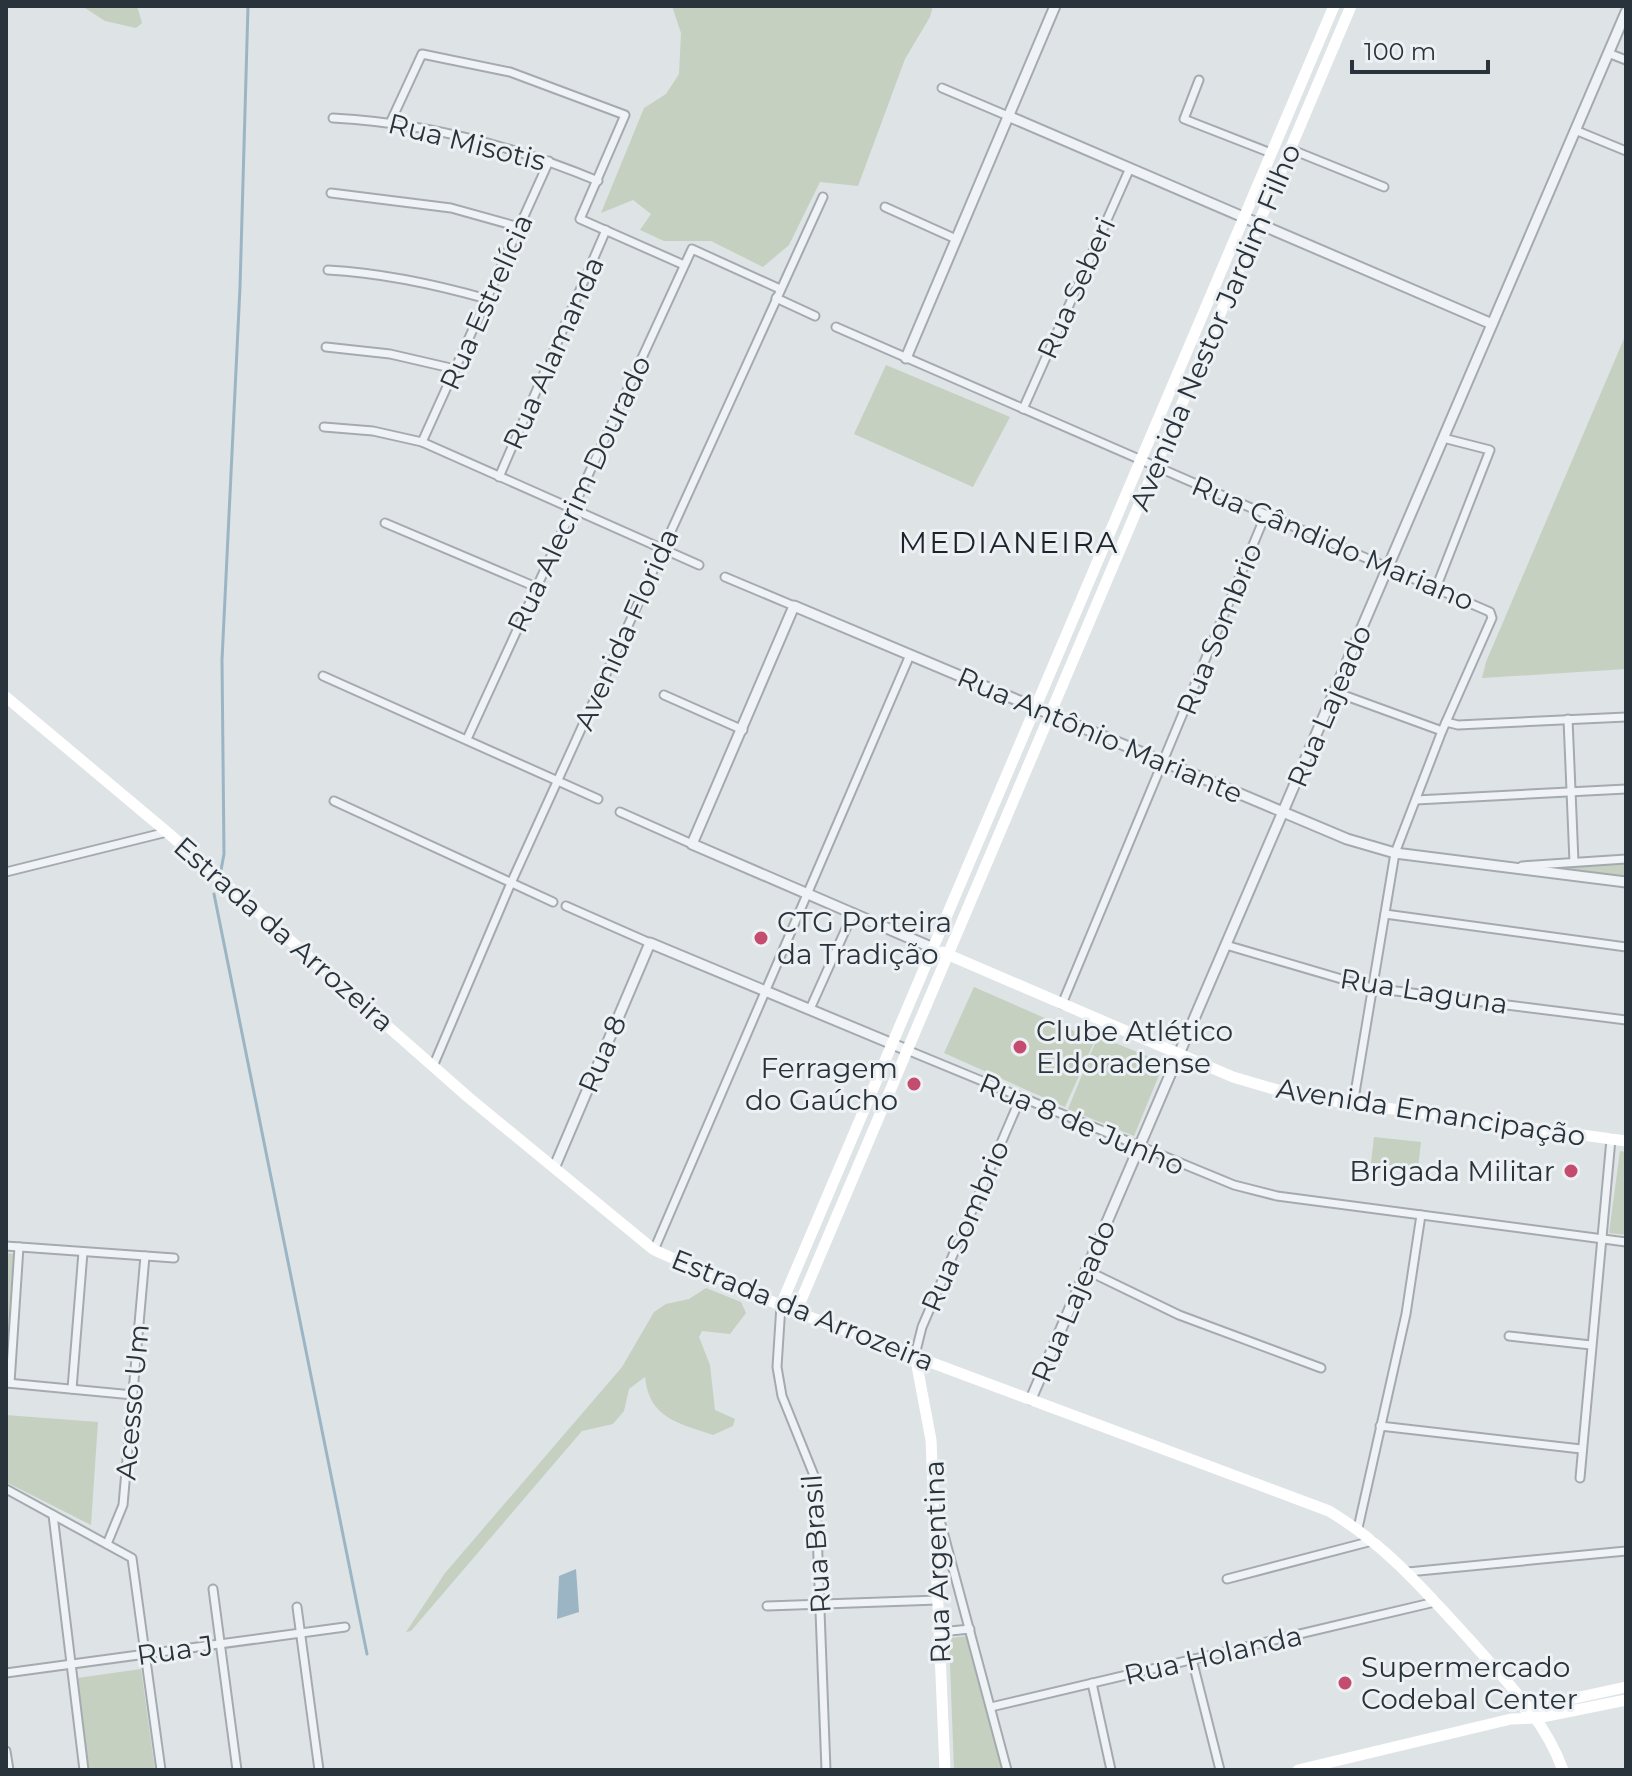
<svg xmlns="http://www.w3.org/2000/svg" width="1632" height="1776" font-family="Montserrat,sans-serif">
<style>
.green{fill:#c6d0c0}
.water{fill:#9cb5c4}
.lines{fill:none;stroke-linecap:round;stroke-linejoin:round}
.stream{stroke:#9cb5c4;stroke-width:3}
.minor-casing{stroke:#a4abb0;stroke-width:11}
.tertiary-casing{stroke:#a4abb0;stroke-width:13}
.minor{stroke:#f0f3f5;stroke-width:7}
.tertiary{stroke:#f0f3f5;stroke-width:9}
.secondary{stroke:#fff;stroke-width:11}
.poi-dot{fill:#c34c6f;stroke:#edf1f4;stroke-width:3}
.labels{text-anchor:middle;stroke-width:6;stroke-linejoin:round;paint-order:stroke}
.street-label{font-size:28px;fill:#29333c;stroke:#edf1f4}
.poi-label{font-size:28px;fill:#29333c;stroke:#edf1f4;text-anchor:start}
.neighbourhood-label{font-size:30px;letter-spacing:2px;fill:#1b242d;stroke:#edf1f4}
</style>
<rect width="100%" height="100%" fill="#dee3e6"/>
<!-- green -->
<g class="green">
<polygon points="82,6 137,6 142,23 136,28 105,21"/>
<polygon points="672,6 933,6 930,17 905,59 858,186 820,182 789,245 763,267 711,241 664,241 640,230 651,214 633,200 601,213 644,108 666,94 679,74 681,33"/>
<polygon points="1626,334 1626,669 1482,678 1486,662"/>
<polygon points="886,365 1010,417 973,487 854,434"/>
<polygon points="1626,864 1626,878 1557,867"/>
<polygon points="974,987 1095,1040 1065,1107 944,1053"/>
<polygon points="1098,1036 1164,1063 1134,1136 1068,1109"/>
<polygon points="1374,1137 1421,1142 1418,1168 1371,1163"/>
<polygon points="1620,1151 1626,1152 1626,1235 1609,1233"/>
<polygon points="6,1253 14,1254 7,1371 6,1371"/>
<path d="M706 1288 741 1302 746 1313 730 1334 702 1331 699 1337 710 1365 715 1410 735 1419 733 1426 713 1435C678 1423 649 1418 645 1377L629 1389 624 1411 613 1424 582 1431 411 1631 406 1632 445 1573 622 1367 654 1312 666 1304 689 1299Z"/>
<polygon points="6,1415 98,1422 91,1525 6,1482"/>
<polygon points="967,1636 1003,1770 954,1770 949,1638"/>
<polygon points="141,1669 155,1770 88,1770 77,1678"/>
</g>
<!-- water -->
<polygon class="water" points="576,1569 579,1612 557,1619 559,1576"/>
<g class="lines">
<!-- stream -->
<g class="stream">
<polyline points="221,870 224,854 222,660 240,287 248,6"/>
<polyline points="214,894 367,1654"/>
</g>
<!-- minor casing -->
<g class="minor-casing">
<g id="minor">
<polyline points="1608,53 1626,60"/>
<polyline points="1199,80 1184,119 1271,153"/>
<polyline points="942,88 1008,116"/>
<path d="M333 118C426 123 512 145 598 181"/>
<polyline points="391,121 422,54 510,72 625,115 580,219 684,265"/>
<polyline points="1575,130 1626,151"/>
<polyline points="1290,149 1384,187"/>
<polyline points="331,193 451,208 519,227"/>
<polyline points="885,207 956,239"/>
<path d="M328 270C383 273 434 284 487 299"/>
<polyline points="776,298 815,316"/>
<polyline points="836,327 1490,612 1492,618 1442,731 1395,853 1353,1105"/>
<polyline points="326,347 390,354 455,369"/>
<polyline points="1023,409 1130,168"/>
<polyline points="324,427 373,431 422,442 699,565"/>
<polyline points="422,442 549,161"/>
<polyline points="499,477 606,230"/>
<polyline points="385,523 536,587"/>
<polyline points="725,577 794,606"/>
<polyline points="1436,588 1490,450 1443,438"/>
<polyline points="323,676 598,799"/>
<polyline points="1335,692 1442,731"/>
<polyline points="664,695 743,730"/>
<polyline points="1568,719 1574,862"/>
<polyline points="1446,722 1458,725 1626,717"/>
<polyline points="467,739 692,249 780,289"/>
<polyline points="1416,800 1626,789"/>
<polyline points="334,801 553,902"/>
<polyline points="620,812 692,844"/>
<polyline points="1522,866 1626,859"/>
<polyline points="6,872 167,832"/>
<polyline points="566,906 650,943"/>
<polyline points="1385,914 1626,947"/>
<polyline points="1226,945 1372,988 1626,1020"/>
<polyline points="1062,1004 1265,516"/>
<polyline points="810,1009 853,913"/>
<polyline points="907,1050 1234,1185 1277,1196 1626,1242"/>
<polyline points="434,1064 511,883 823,197"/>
<polyline points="6,1246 174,1258"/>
<polyline points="654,1250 910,655"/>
<polyline points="1086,1270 1179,1315 1321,1368"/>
<polyline points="781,1305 777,1367 782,1396 815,1478 826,1770"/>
<polyline points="1509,1336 1591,1345"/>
<polyline points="915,1355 922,1327 1020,1099"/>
<polyline points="7,1383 133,1395"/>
<polyline points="10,1383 19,1247"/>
<polyline points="72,1389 83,1252"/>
<polyline points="1380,1426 1581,1449"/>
<polyline points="1580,1478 1611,1139"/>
<polyline points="6,1489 132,1558 161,1770"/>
<polyline points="937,1509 1007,1770"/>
<polyline points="53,1515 84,1770"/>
<polyline points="1358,1528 1406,1314 1421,1215"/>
<polyline points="107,1544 123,1505 145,1256"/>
<polyline points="1408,1572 1626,1551"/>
<polyline points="1227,1579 1372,1541"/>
<polyline points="213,1589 237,1770"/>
<polyline points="767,1606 938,1600"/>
<polyline points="297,1607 319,1770"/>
<polyline points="940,1632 970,1629"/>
<polyline points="1192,1659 1220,1770"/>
<polyline points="6,1673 345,1627"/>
<polyline points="1092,1683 1111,1770"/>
<polyline points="991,1707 1435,1602"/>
<polyline points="6,1751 9,1770"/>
</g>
</g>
<!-- tertiary casing -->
<g class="tertiary-casing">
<g id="tertiary">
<polyline points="1008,116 1492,324"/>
<polyline points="906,358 1055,6"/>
<polyline points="933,948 692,844 794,606 1347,839 1395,853 1626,882"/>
<polyline points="555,1166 650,943 907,1050"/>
<polyline points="1031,1399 1626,12"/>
</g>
</g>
<!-- minor -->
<use href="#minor" class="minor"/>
<!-- tertiary -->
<use href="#tertiary" class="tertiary"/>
<!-- secondary -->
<g class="secondary">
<path d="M6 697 167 832 468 1097 654 1250 796 1312 1329 1511C1386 1545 1426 1592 1470 1640 1506 1681 1544 1718 1563 1770"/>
<polyline points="942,952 1233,1077 1298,1096 1626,1141"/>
<polyline points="781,1305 1334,6"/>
<polyline points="796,1312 1351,6"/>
<polyline points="915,1355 931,1440 945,1770"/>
<polyline points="1525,1709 1626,1687"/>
<polyline points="1298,1770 1511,1719 1537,1718 1626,1700"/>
</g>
</g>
<!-- markers -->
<g class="poi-dot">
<circle cx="761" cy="938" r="8"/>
<circle cx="1020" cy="1047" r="8"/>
<circle cx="914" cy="1084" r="8"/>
<circle cx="1571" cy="1171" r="8"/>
<circle cx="1345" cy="1683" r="8"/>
</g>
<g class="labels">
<!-- street labels -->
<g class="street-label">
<text transform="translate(467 142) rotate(14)" y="10">Rua Misotis</text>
<text transform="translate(1076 288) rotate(-66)" y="10">Rua Seberi</text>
<text transform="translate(486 302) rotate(-66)" y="10">Rua Estrelícia</text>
<text transform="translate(1215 327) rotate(-67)" y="10">Avenida Nestor Jardim Filho</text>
<text transform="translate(553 353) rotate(-66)" y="10">Rua Alamanda</text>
<text transform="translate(579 494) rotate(-65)" y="10">Rua Alecrim Dourado</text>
<text transform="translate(1333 543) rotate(23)" y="10">Rua Cândido Mariano</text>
<text transform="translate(626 629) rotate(-66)" y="10">Avenida Florida</text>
<text transform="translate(1219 629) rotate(-68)" y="10">Rua Sombrio</text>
<text transform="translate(1329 706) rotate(-67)" y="10">Rua Lajeado</text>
<text transform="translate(1100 735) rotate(23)" y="10">Rua Antônio Mariante</text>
<text transform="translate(284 934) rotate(41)" y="10">Estrada da Arrozeira</text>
<text transform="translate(1424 991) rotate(9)" y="10">Rua Laguna</text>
<text transform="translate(602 1054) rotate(-67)" y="10">Rua 8</text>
<text transform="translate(1431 1112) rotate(9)" y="10">Avenida Emancipação</text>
<text transform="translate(1082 1124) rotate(23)" y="10">Rua 8 de Junho</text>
<text transform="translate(965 1226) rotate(-67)" y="10">Rua Sombrio</text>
<text transform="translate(1073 1301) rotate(-67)" y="10">Rua Lajeado</text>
<text transform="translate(803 1310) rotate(22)" y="10">Estrada da Arrozeira</text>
<text transform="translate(132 1402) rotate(-85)" y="10">Acesso Um</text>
<text transform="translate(816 1544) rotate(-94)" y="10">Rua Brasil</text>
<text transform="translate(937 1562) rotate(-92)" y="10">Rua Argentina</text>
<text transform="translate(175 1650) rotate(-8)" y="10">Rua J</text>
<text transform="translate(1213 1655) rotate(-13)" y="10">Rua Holanda</text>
</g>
<!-- poi labels -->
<g class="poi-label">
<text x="777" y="932">CTG Porteira<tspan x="777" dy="32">da Tradição</tspan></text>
<text x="1036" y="1041">Clube Atlético<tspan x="1036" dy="32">Eldoradense</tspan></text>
<text x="898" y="1078" text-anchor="end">Ferragem<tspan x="898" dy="32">do Gaúcho</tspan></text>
<text x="1555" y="1181" text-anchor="end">Brigada Militar</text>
<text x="1361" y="1677">Supermercado<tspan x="1361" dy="32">Codebal Center</tspan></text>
</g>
<!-- neighbourhood labels -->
<g class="neighbourhood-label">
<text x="1009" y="553">MEDIANEIRA</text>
</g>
</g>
<!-- border -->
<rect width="1632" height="1776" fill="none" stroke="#29333c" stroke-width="16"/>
<!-- scale -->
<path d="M1352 60v12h136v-12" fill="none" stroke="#29333c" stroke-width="4"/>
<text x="1364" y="60" font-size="24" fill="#29333c" stroke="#edf1f4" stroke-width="6" paint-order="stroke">100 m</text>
</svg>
